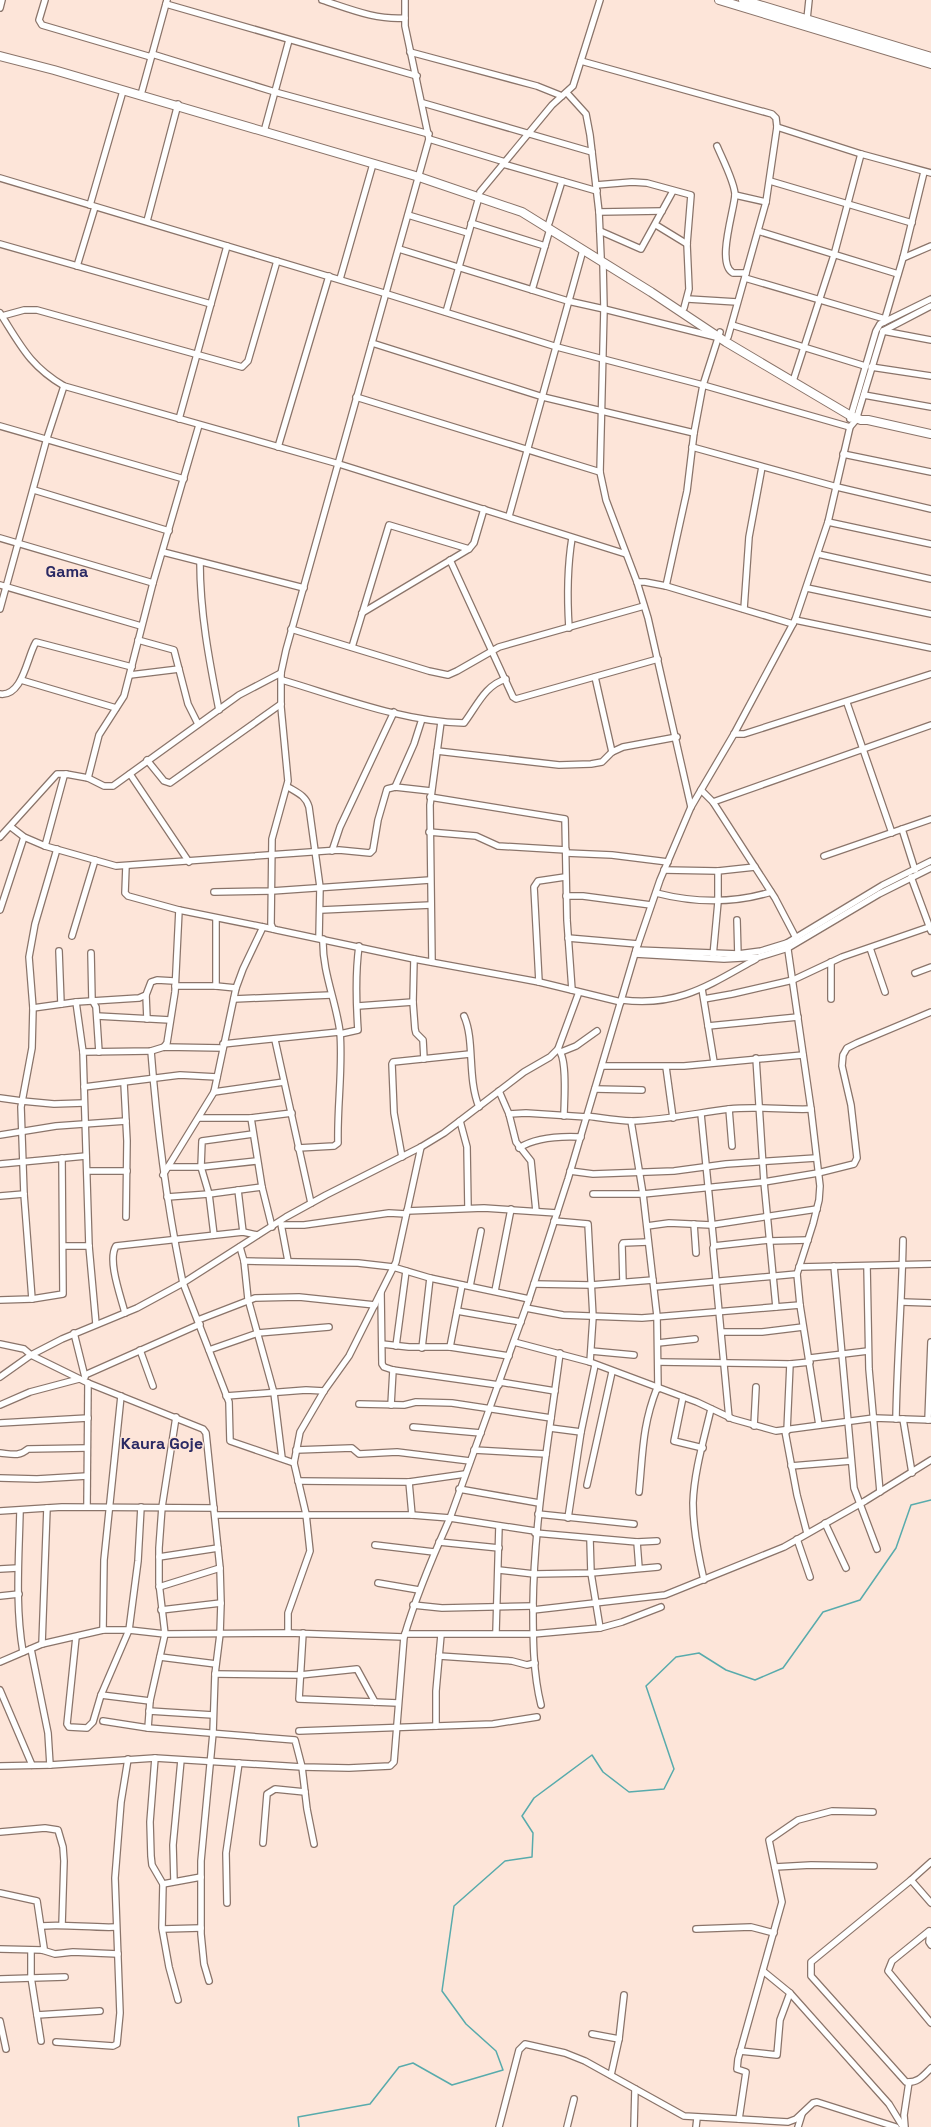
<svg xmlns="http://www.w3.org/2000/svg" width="931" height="2127" font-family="'Space Grotesk',sans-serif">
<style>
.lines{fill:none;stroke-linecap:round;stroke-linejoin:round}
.stream{stroke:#58abac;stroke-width:1.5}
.street-casing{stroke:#8a746a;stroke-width:8}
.secondary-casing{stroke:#8a746a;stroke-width:10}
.street{stroke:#fff;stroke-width:5.5}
.secondary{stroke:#fff;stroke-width:8}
.labels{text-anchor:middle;stroke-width:3;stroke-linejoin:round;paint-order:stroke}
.district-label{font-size:16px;font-weight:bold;fill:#2a2963;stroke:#fde5d9}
</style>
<rect width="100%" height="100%" fill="#fde5d9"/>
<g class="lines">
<!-- stream -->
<polyline class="stream" points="299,2127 298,2117 370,2104 399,2067 413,2063 452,2085 503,2070 496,2051 466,2024 442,1991 454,1906 505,1861 532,1857 533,1833 522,1816 534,1798 592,1755 603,1772 629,1792 664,1789 674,1769 646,1686 676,1657 699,1653 726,1670 755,1680 783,1668 823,1612 860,1600 896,1548 911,1505 931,1500"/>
<!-- street casing -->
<g class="street-casing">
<g id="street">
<polyline points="45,0 39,20 42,25 151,57"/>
<path d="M322 0C350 9 375 20 405 18"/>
<polyline points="405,0 405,26 429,139 286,650 281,673 281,707 288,781 272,839 271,924 273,929 277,930 414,959 539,982 621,1002"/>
<polyline points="166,4 417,76"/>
<polyline points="0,8 2,0"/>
<polyline points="807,19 809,0"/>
<polyline points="410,52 537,86 562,96"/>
<polyline points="152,54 275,92 429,134"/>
<polyline points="581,61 772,114 776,118 777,127 766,202 728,337"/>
<polyline points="142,91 167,0"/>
<polyline points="567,93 586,114 590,135 599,212 601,257"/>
<polyline points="423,103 592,152"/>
<polyline points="777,127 861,154 931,173"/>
<polyline points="265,128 289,40"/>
<polyline points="429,139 505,162"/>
<path d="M717 146C722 158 735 183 735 195 734 211 716 264 733 273H746"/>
<polyline points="503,164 597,191"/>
<polyline points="0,178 387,294 557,347 703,385 850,427"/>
<polyline points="770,181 912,223"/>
<polyline points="596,185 632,182 647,183 691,195 687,244 689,289 684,308"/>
<polyline points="480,192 552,105 573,86 600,0"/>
<polyline points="735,195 766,202"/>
<polyline points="90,205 123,91"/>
<polyline points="599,212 662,211"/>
<polyline points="408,215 468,233"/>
<polyline points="147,221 178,104"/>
<polyline points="471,223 545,246"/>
<polyline points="549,223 562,181"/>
<polyline points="656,225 687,244"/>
<polyline points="600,231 641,249 673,191"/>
<polyline points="758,231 898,274"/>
<polyline points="0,244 211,304"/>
<polyline points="399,249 568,301 604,309 716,337"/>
<polyline points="903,258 931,246"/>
<polyline points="603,263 604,309 600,472 606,500 637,582 648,618 691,807"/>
<polyline points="77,266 95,207"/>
<polyline points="745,278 885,319"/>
<polyline points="340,279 373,164"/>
<polyline points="532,290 550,229"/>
<polyline points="688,299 737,302"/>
<polyline points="446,312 479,197"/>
<path d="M0 313C21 346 30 366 64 386L339 464 626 554"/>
<polyline points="2,316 24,310 37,310 242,367 248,361 277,261"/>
<polyline points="884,322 903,258 924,172"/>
<polyline points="732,325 865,366"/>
<polyline points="883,331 931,340"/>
<polyline points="372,343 543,397 694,433"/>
<polyline points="871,367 931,376"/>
<polyline points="794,378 834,255 861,154"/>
<polyline points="864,395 931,407"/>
<polyline points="356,397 600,472"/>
<polyline points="179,419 227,246"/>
<polyline points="850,419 876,331 880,324 931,299"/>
<polyline points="0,426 184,479"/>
<polyline points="278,447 329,276"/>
<polyline points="692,447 837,487 931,509"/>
<polyline points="843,454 931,472"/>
<polyline points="34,490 169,531"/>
<polyline points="509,516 583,250"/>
<polyline points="828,522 931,544"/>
<polyline points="0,538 153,583"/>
<polyline points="163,552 304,588"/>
<polyline points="818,554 931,579"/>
<polyline points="450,560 513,697 516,699 658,659"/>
<path d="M200 562C200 612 209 660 219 710"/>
<polyline points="637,582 645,582 666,586 793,624"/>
<polyline points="0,585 141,626"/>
<polyline points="666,586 687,491 694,433 703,385 720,332"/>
<polyline points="807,588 931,614"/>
<polyline points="0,609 47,438 64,386"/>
<polyline points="744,609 749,537 762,467"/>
<polyline points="362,613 469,549 474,543 484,509"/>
<polyline points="795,620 931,648"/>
<path d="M569 628C567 597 567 569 572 538"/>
<polyline points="291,629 429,671 448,675 457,671 499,647 644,606"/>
<polyline points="138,640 174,650 188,704 198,724"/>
<polyline points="352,647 389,525 469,549"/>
<polyline points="130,675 179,669"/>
<polyline points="595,677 612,752"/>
<polyline points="21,680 116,708"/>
<path d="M282 680C340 697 403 722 464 723 477 706 485 685 506 679"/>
<path d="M0 694C23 697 27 656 36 642L132 667"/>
<polyline points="847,703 892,833"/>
<polyline points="734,734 744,734 931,674"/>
<polyline points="437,751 559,765 591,764 602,762 612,752 623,747 677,737"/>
<polyline points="147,760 164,781 170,783 281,704"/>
<polyline points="130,774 189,862"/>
<polyline points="88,778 99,735 124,696 153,583 199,425"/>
<path d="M288 787C298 793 306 796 309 807L320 887 319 938"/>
<polyline points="395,787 414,744 422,719"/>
<polyline points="701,790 713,802 775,898 796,938"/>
<polyline points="430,797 565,819 567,920 572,990"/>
<polyline points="713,802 931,725"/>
<polyline points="11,827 24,837 45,846 116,866 339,850 370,853 373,850 378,820 387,789 395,787 431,791"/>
<polyline points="902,829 915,870"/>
<polyline points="429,832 476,836 498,846 566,850"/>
<polyline points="0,837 57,774 66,774"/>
<polyline points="45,846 64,776 66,774 88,778 104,786 113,786 239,695 281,673"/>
<polyline points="332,851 340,827 394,712"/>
<polyline points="566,853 612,855 668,862"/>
<polyline points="824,856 931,819"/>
<polyline points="126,866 125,893 128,896 179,910 273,929"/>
<polyline points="664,870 718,871"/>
<polyline points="911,877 931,931"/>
<polyline points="214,892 272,891 430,880"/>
<path d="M656 893C695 903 732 904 771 892"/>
<polyline points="566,896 583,896 651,905"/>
<polyline points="0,910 24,837"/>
<polyline points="321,910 431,905"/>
<polyline points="216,918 216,986"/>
<polyline points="737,920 738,956"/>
<polyline points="72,936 95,860"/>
<polyline points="568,938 638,944"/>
<polyline points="787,943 811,1109 820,1186 819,1200 813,1224 797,1274 800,1305 819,1425"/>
<polyline points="870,948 885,992"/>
<polyline points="636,950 738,954 761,951 787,943 883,885 931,861"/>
<polyline points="59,951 61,1004"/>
<polyline points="91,953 92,1000 96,1007 99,1052"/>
<polyline points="635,954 724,959 759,957 788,948 879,894 931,868"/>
<polyline points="713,956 718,902 718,871 755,867"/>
<polyline points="414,959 413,1002 415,1029 416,1033 423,1040 424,1059"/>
<polyline points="432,962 430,805 441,722"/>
<polyline points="831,962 831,999"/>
<polyline points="915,973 931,967"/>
<polyline points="539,982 534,887 538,881 565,877"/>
<polyline points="175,986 216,986 236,988"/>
<polyline points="702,989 714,1062"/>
<polyline points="146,995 147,1019"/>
<polyline points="234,999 331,995"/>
<polyline points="704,999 732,994 793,980 842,957 929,927"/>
<path d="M622 1000C679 1007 709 985 756 959"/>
<polyline points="76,1002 83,1052 89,1246 96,1324"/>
<polyline points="358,1006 413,1002"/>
<polyline points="33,1008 76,1002 139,998 146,995 151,982 157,980 174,981"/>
<polyline points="97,1016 170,1020"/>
<path d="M464 1016C475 1040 467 1078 479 1107"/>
<polyline points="708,1026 798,1017"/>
<path d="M340 1034 358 1030C356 1001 355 975 359 946"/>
<polyline points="275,1040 311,1203"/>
<polyline points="223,1044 339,1032"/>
<polyline points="164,1047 167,1043 175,992 179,910"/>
<path d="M558 1049C568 1058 564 1102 564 1116"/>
<path d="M151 1051C157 1129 167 1206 183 1283L229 1402 230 1441 294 1463"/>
<polyline points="83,1052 151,1051 164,1047 223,1048"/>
<polyline points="561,1052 576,1046 597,1031"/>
<polyline points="756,1058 764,1182 776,1307"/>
<polyline points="602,1066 684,1066 803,1055"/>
<polyline points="666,1067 673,1118"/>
<polyline points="124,1083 127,1141 126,1217"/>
<polyline points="84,1087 180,1075 217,1077"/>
<polyline points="595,1089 642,1090"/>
<polyline points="499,1091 509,1114 516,1142 531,1161 536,1211"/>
<polyline points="214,1092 284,1082"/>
<polyline points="0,1098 22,1101"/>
<polyline points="22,1101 54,1104 84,1103"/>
<polyline points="729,1109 732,1146"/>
<polyline points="509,1114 526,1113 587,1117"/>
<polyline points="701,1114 714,1246"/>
<path d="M587 1116C602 1118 618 1121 632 1121 665 1120 697 1113 729 1109 756 1106 784 1110 811 1109"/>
<polyline points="199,1118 251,1118 292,1113"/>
<polyline points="251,1118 262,1187 272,1227"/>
<polyline points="460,1121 467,1147 468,1208"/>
<polyline points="631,1121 643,1194 657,1316 658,1389"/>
<polyline points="0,1135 56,1126 126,1121"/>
<path d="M298 1148 334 1146 338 1143C337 1106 343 1069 340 1032 336 1001 322 971 323 939"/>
<path d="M519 1148C536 1137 561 1136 581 1137"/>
<polyline points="402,1157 394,1113 392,1064 393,1062 470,1054"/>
<polyline points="0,1164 86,1156"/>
<polyline points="168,1167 201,1167 257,1161"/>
<polyline points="87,1171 127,1171"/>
<polyline points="570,1171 593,1174 674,1171 726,1164 816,1158"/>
<polyline points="163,1175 214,1092 236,988 243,969 263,927"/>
<polyline points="238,1190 243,1232"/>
<polyline points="593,1194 643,1194 764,1182 818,1173 854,1164 857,1158 851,1105 842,1066 843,1055 847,1048 857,1043 931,1012"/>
<polyline points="0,1196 24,1194"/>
<polyline points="167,1197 209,1194 262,1187"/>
<polyline points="407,1211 484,1208 557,1213"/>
<polyline points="554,1221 588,1224 593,1317 590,1362"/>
<polyline points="281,1224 288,1261"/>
<polyline points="694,1224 696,1253"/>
<polyline points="282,1225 304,1225 389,1213 406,1214"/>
<polyline points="647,1226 669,1223 711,1225 817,1209"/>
<polyline points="214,1235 209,1194 201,1167 202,1141 253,1134"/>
<polyline points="770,1241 808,1240"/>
<polyline points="63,1246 89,1246"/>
<polyline points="240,1247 244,1261 248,1299 274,1393 282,1458"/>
<polyline points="244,1261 358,1263 393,1267 430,1278 529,1299"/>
<polyline points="834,1266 854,1488 877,1549"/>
<polyline points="867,1266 869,1369 880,1492"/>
<polyline points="799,1267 931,1264"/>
<polyline points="623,1282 622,1245 623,1243 648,1242"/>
<polyline points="534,1284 591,1285 653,1280"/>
<polyline points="470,1286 481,1231"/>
<polyline points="654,1287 797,1274"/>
<polyline points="495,1291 511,1209"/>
<polyline points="381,1293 382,1364 384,1367 393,1370 499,1385"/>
<polyline points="32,1299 24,1194 21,1107 32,1048 33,1008 29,957 35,924 57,849"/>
<polyline points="0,1300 32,1299 63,1294 62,1158"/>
<polyline points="902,1302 931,1303"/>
<polyline points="526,1308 563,1315 642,1318 800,1305"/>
<polyline points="457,1311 521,1322"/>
<path d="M125 1313C121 1297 107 1260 116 1246L243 1232 257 1235"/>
<polyline points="198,1320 255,1298 299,1297 375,1305"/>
<polyline points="722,1332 762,1332 803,1327"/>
<polyline points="74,1333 85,1377"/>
<polyline points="514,1342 590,1362 697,1402 733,1419 776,1431 874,1418 931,1420"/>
<polyline points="658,1343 695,1339"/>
<polyline points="0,1344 24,1349 31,1355 88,1383 203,1429 206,1433 220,1568 221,1603 220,1634 215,1674 213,1733 201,1861 201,1934 204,1964 209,1981"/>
<polyline points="382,1344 409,1347 450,1347 509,1356"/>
<polyline points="396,1346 406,1271"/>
<polyline points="450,1347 462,1285"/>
<polyline points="422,1348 430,1278"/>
<polyline points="140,1350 153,1386"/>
<polyline points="209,1350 258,1333 329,1327"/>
<polyline points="591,1351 634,1355"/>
<polyline points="810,1358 868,1351"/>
<polyline points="658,1362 790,1364 810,1362"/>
<polyline points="85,1375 200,1324"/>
<polyline points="0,1377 31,1355 62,1339 137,1308 183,1283 286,1217 326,1195 421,1147 444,1133 524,1072 550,1057 558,1049 579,992"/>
<polyline points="500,1382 555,1391"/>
<polyline points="226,1396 306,1390 324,1391"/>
<polyline points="683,1397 674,1441 703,1448"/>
<polyline points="359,1404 404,1405 416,1402 452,1403 551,1418"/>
<polyline points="0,1405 30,1392 79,1379"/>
<polyline points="391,1405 393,1370"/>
<polyline points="729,1418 713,1248 714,1246 769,1240"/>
<path d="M896 1419C897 1359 902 1300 903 1240"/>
<polyline points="903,1419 912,1473"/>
<polyline points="928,1420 931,1342"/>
<polyline points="0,1423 88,1418"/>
<polyline points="754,1426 756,1387"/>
<polyline points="413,1427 481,1433"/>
<polyline points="550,1428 581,1432"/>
<polyline points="785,1431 797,1495 807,1533"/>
<polyline points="787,1431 790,1364"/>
<polyline points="296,1450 352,1448 359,1454 397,1452 470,1461"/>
<polyline points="474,1450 546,1454"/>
<path d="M0 1453C11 1454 19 1457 28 1449L87 1448"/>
<polyline points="791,1466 851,1461"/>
<polyline points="0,1478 37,1479 87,1476"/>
<polyline points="298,1481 409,1482 465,1474"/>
<polyline points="409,1482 412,1515"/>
<polyline points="587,1485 612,1372"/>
<polyline points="459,1489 539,1503"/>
<path d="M639 1492C643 1453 642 1426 657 1388"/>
<polyline points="87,1507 88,1383"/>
<polyline points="0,1511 62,1507 214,1508"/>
<path d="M20 1511C19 1557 15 1606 23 1652"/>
<polyline points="538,1514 634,1524"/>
<polyline points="215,1515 412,1515 450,1518 535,1531"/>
<polyline points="568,1518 581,1432 595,1365"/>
<polyline points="825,1523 846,1568"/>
<polyline points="535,1533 637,1542 657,1541"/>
<polyline points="590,1539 591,1573 600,1628"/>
<polyline points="797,1539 810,1577"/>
<polyline points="439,1542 499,1548"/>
<polyline points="637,1542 639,1568"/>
<polyline points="375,1545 434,1552"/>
<polyline points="159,1557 218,1548"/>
<polyline points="0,1569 18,1568"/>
<polyline points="499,1570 534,1574 591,1573 658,1567"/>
<path d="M704 1580C698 1554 693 1529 693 1503 694 1472 704 1439 711 1409"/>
<polyline points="378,1583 419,1590"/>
<polyline points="159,1587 220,1568"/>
<polyline points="0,1596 19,1594"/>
<polyline points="413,1605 442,1608 533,1606"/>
<polyline points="161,1610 221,1603"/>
<polyline points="533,1610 665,1595 784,1547 865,1501 931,1460"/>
<polyline points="103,1630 104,1560 121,1396"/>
<polyline points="496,1632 499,1526"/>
<polyline points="288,1633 288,1613 310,1551 306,1514 294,1463 300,1432 324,1391 349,1356 396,1262 421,1147"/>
<polyline points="303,1633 299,1699 398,1703"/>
<polyline points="405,1634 533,1634 600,1628 622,1622 661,1607"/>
<polyline points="76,1637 67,1724 69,1727 87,1728 93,1722 101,1695 129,1630 138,1561 141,1507"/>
<polyline points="42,1644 47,1508"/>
<polyline points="31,1649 48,1733 50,1765"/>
<polyline points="439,1656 512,1661 527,1665 535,1663"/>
<polyline points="160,1657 216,1664"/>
<path d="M0 1662 42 1644 103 1630H129L165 1634 288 1633 404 1637C416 1596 432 1558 450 1518L529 1299 568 1179 636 950 660 880 691 807 734 734 795 620 828 522 850 427 856 420 883 331 931 306"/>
<polyline points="215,1674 300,1675 357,1669 375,1702"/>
<polyline points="0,1690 32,1765"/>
<polyline points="101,1695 150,1701"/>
<path d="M541 1705C533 1673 533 1639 533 1606 534 1521 549 1437 560 1353"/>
<polyline points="149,1711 213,1715"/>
<polyline points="103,1721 148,1728 295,1740 302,1767 307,1809 314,1844"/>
<polyline points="436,1726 436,1691 441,1635"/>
<polyline points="148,1728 150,1701 165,1634 159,1583 159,1548 162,1507 176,1417"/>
<polyline points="299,1731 493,1724 537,1717"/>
<polyline points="155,1758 150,1822 151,1856 152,1865 163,1884 162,1928 169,1967 178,2000"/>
<polyline points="0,1766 50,1765 155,1758 302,1767 349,1768 390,1766 394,1762 404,1637"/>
<polyline points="0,1832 45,1828 58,1830 63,1847 64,1861 62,1925"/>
<polyline points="263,1843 267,1794 275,1789 305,1792"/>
<polyline points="775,1867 811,1865 874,1866"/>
<polyline points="911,1880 931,1862"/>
<polyline points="174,1881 173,1845 181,1760"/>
<polyline points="163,1884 201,1877"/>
<polyline points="0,1893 37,1901 44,1948 42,1950"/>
<polyline points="227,1903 226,1853 239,1763"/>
<path d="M931 1903 911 1880 811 1962V1976L906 2082C918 2083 923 2076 931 2068"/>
<path d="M41 1926C66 1924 91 1928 116 1927"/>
<polyline points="163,1929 201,1928"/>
<polyline points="696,1929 751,1927 774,1933"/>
<polyline points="929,1931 892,1961 888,1971 931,2023"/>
<polyline points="930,1931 929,1942 931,1945"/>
<polyline points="0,1949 42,1950 55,1954 73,1952 118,1954"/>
<polyline points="31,1951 31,1977 41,2041"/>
<polyline points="0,1979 65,1977"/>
<polyline points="790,1993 889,2104 903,2127"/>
<polyline points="37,2015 100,2011"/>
<polyline points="0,2021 6,2049"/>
<polyline points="592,2034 619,2039 611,2075"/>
<polyline points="619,2039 624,1995"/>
<polyline points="56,2042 113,2046 117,2044 120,2013 115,1878 121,1802 128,1759"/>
<polyline points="740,2051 777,2055 780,2020 790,1993 763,1971"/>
<polyline points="739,2119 746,2072 737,2069 738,2059 782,1902 769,1840 798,1820 832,1811 873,1812"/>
<polyline points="499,2127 519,2050 525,2044 565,2053 585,2061 684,2116 788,2122 796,2119 813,2103 817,2102 896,2127"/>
<polyline points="567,2127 574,2099"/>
<polyline points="634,2127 635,2089"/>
<polyline points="696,2127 697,2118"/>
<polyline points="798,2127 802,2114"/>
<polyline points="905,2127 904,2115 909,2082"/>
</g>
</g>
<!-- secondary casing -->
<g class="secondary-casing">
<g id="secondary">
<polyline points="719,0 931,64"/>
<polyline points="743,0 931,57"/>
<polyline points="0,56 54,70 419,177 522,212 651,292 726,342 851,416 861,420 868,420 931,434"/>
</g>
</g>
<!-- street -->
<use href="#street" class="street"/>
<!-- secondary -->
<use href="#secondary" class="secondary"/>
</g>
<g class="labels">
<!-- district labels -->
<g class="district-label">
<text x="67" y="577">Gama</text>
<text x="162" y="1449">Kaura Goje</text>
</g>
</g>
</svg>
